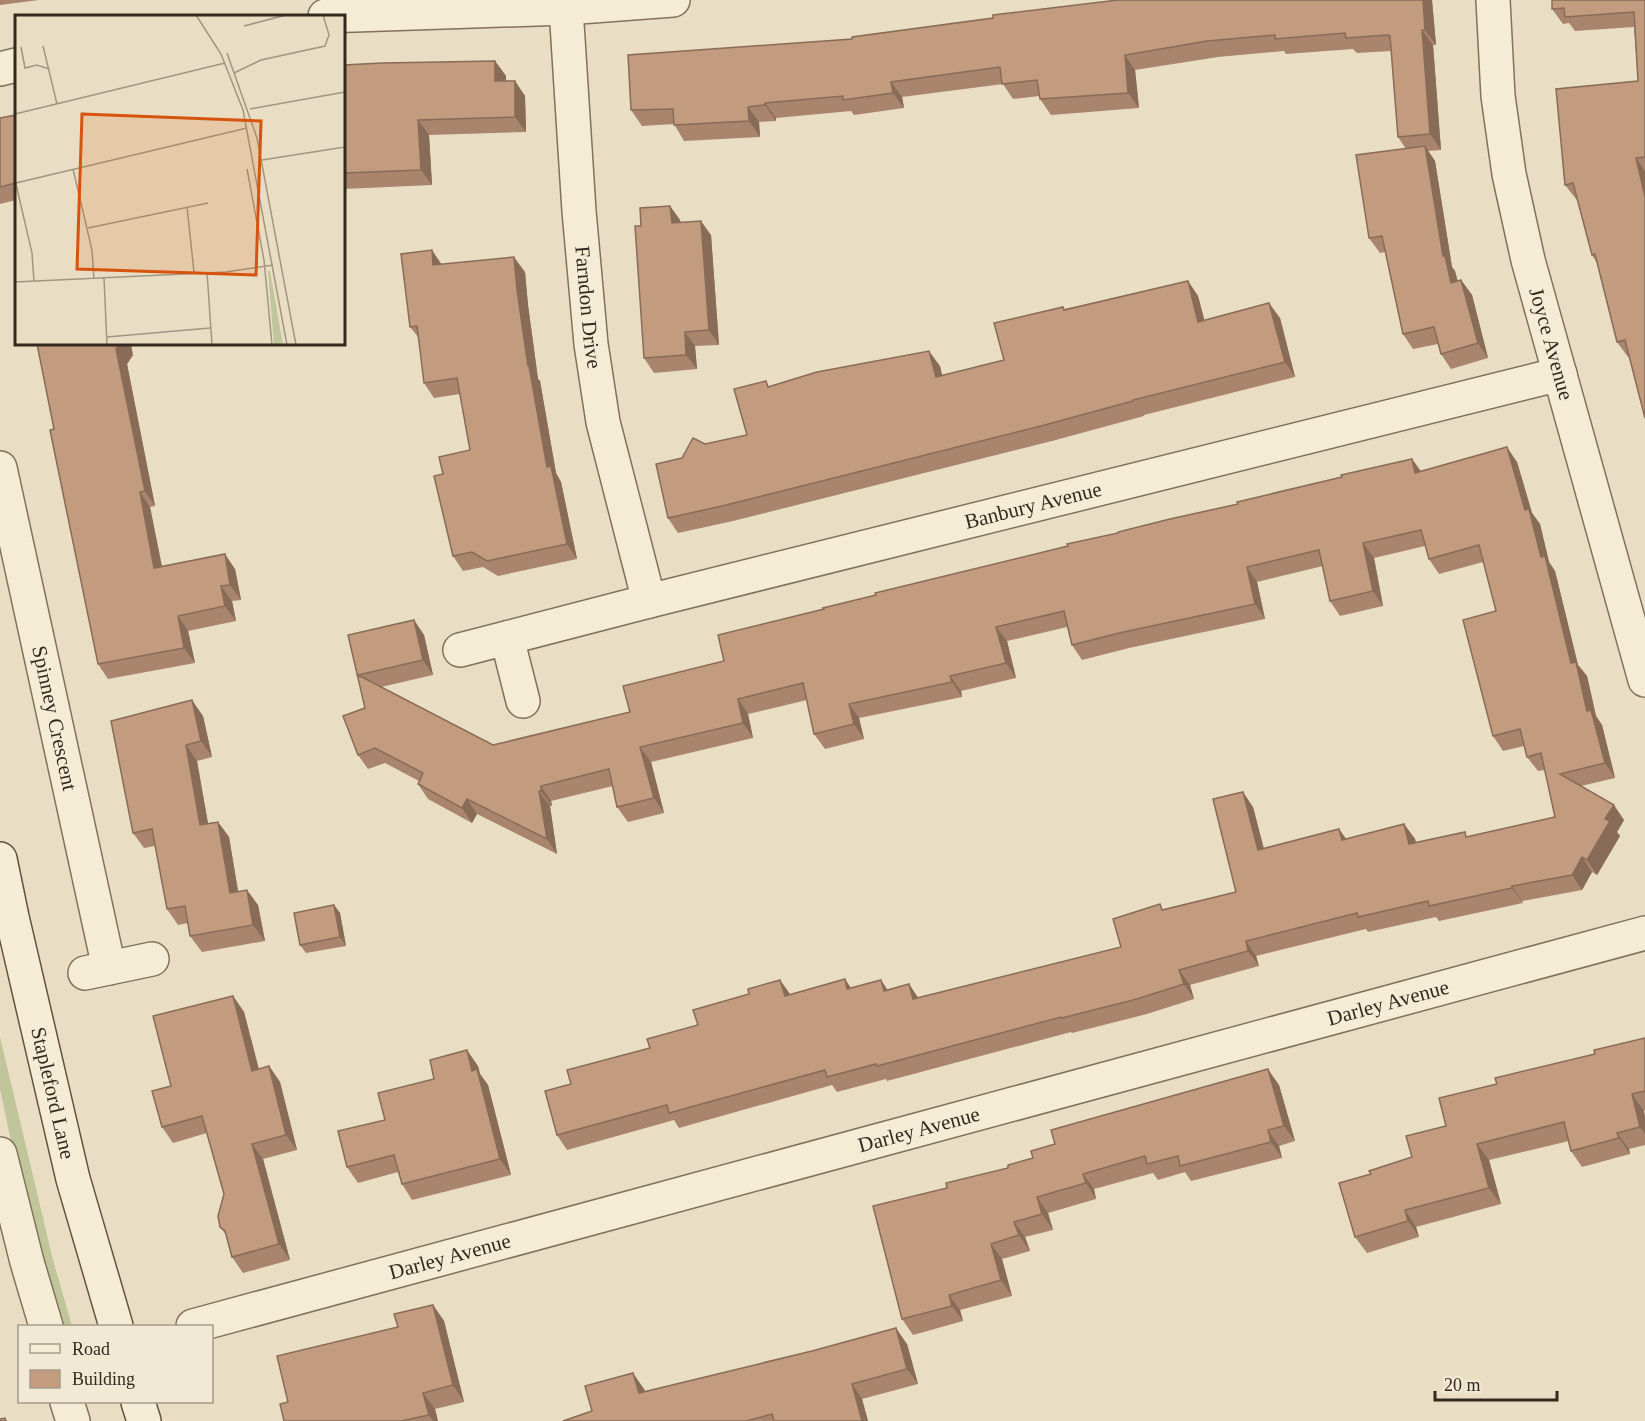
<svg xmlns="http://www.w3.org/2000/svg" width="1645" height="1421" font-family="Georgia,serif">
<style>
.green{fill:#c0c699}
.lines{fill:none;stroke-linecap:round;stroke-linejoin:round}
.minor-casing{stroke:#82715c;stroke-width:36}
.secondary-casing{stroke:#645240;stroke-width:36}
.minor{stroke:#f5ecd6;stroke-width:33}
.secondary{stroke:#f5ecd6;stroke-width:33}
.wall{fill:#a8856c}
.shaded-wall{fill:#886c58}
.building{fill:#c39b7e;stroke:#886c58;stroke-width:1.5}
.labels{text-anchor:middle;stroke-width:4.5;stroke-linejoin:round;paint-order:stroke}
.street-label{font-size:21px;fill:#33291f;stroke:#f1e9d3}
.inset-road{fill:none;stroke:#a09682;stroke-width:1.5}
.view{fill:#d6540e;fill-opacity:0.15;stroke:#d6540e;stroke-width:3}
.inset-edge{fill:none;stroke:#33291f;stroke-width:3}
</style>
<rect width="100%" height="100%" fill="#e9dec4"/>
<!-- green -->
<polygon class="green" points="0,1037 53,1260 72,1326 59,1326 13,1151 0,1089"/>
<g class="lines">
<!-- minor casing -->
<g class="minor-casing">
<g id="minor">
<path id="s1" d="M1493 0 1498 96 1509 174 1528 260 1645 680"/>
<path id="s2" d="M566 8 579 211 591 344 603 422 649 601"/>
<polyline points="325,16 566,8 673,0"/>
<polyline points="0,69 16,65"/>
<path id="s3" d="M0 468 109 968"/>
<polyline points="507,638 523,701"/>
<path id="s4" d="M460 650 649 601 1560 374"/>
<polyline points="85,973 152,959"/>
<polyline points="0,1154 27,1262 46,1326"/>
<path id="s5" d="M193 1326 1645 933"/>
<polyline points="67,1402 73,1421"/>
</g>
</g>
<!-- secondary casing -->
<g class="secondary-casing">
<g id="secondary">
<path id="s6" d="M0 859 12 917 73 1179 116 1326"/>
<polyline points="138,1402 144,1421"/>
</g>
</g>
<!-- minor -->
<use href="#minor" class="minor"/>
<!-- secondary -->
<use href="#secondary" class="secondary"/>
</g>
<!-- wall -->
<g class="wall">
<polygon points="0,0 39,0 0,5"/>
<polygon points="1118,0 1432,0 1436,45 1433,45 1441,150 1428,151 1435,161 1452,267 1455,271 1458,281 1461,280 1472,295 1488,358 1451,369 1441,354 1438,344 1413,349 1403,334 1385,252 1380,253 1369,238 1406,149 1398,137 1391,51 1357,53 1353,49 1286,54 1284,51 1218,57 1135,70 1139,108 1051,115 1040,99 1039,96 1013,99 1003,84 902,97 904,108 854,115 851,111 776,118 776,121 759,122 760,137 684,141 674,124 642,126 631,110 852,39"/>
<polygon points="1645,0 1645,418 1629,357 1628,357 1617,342 1597,263 1592,255 1577,199 1576,199 1565,185 1638,81 1634,27 1575,31 1569,23 1563,24 1552,9"/>
<polygon points="495,61 506,76 506,81 515,81 525,96 526,132 429,135 432,185 344,189 344,65"/>
<polygon points="16,115 16,200 0,204 0,118"/>
<polygon points="670,206 680,220 681,223 711,235 719,345 695,346 697,369 654,373 644,358 641,226"/>
<polygon points="441,264 525,272 528,305 538,379 540,381 556,473 561,482 577,559 498,576 483,567 463,571 453,556 443,474 470,450 460,394 434,398 424,383 419,338 410,327"/>
<polygon points="1188,281 1198,296 1204,320 1280,318 1295,377 1144,415 1144,416 1052,441 733,521 678,533 668,518 682,458 705,444 747,435 770,386 940,366 942,376 1004,360 1065,309"/>
<polygon points="133,355 127,364 155,506 150,507 162,566 235,569 241,600 232,601 236,621 188,631 195,663 108,679 98,664 54,429"/>
<polygon points="1412,459 1421,471 1517,462 1532,513 1540,524 1549,562 1555,571 1578,665 1587,676 1596,716 1602,725 1615,778 1581,786 1624,820 1617,832 1620,836 1597,875 1592,872 1582,890 1522,901 1523,903 1439,921 1436,917 1368,932 1366,929 1256,956 1259,966 1190,985 1194,999 1147,1014 1072,1033 1071,1032 887,1081 886,1079 837,1092 832,1085 679,1128 674,1120 567,1150 557,1135 571,1084 698,1025 790,995 851,988 888,990 909,984 918,998 1121,947 1164,910 1236,892 1253,807 1264,849 1346,839 1404,824 1415,839 1416,842 1468,837 1555,817 1545,770 1538,771 1527,757 1524,746 1503,751 1493,736 1496,611 1483,562 1439,574 1429,559 1425,546 1374,558 1383,606 1340,616 1330,601 1323,566 1257,582 1265,619 1129,648 1082,660 1072,645 1067,627 1007,641 1016,678 961,691 962,697 859,718 864,739 825,749 814,734 807,700 748,714 753,738 651,762 664,813 628,822 617,807 613,786 551,801 552,806 550,806 557,854 477,814 472,823 428,799 418,784 419,781 385,763 368,769 358,755 365,708 348,635 414,620 424,635 433,675 381,687 493,745 630,712 724,661 824,609 1118,533 1238,504"/>
<polygon points="203,716 212,757 197,761 208,823 218,822 229,837 238,891 258,905 265,941 202,952 190,936 188,923 178,925 167,909 155,846 144,848 133,833"/>
<polygon points="334,905 340,913 346,946 306,953 300,945"/>
<polygon points="233,996 244,1012 259,1069 269,1066 280,1082 297,1150 263,1159 290,1260 243,1273 232,1257 227,1236 220,1227 224,1194 207,1133 173,1143 162,1127 171,1086"/>
<polygon points="1645,1038 1645,1110 1644,1111 1645,1117 1645,1145 1629,1149 1630,1154 1582,1167 1571,1151 1569,1141 1489,1160 1501,1204 1416,1227 1419,1237 1367,1253 1355,1237 1371,1174 1412,1157 1446,1126 1497,1084"/>
<polygon points="478,1066 480,1074 488,1085 511,1175 412,1200 402,1184 398,1172 358,1183 347,1167 385,1120 434,1079"/>
<polygon points="1279,1085 1295,1141 1279,1146 1282,1158 1191,1181 1185,1172 1158,1180 1153,1173 1094,1189 1096,1199 1048,1213 1053,1230 1025,1237 1030,1251 1002,1259 1012,1296 960,1310 963,1321 913,1335 902,1319 947,1188 1008,1168"/>
<polygon points="433,1305 444,1321 464,1402 435,1409 438,1421 284,1421 288,1402 398,1327"/>
<polygon points="907,1344 918,1384 862,1399 868,1421 563,1421 592,1411 644,1389 645,1392"/>
</g>
<!-- shaded-wall -->
<g class="shaded-wall">
<polygon points="1423,0 1432,0 1436,45 1425,30"/>
<polygon points="1422,30 1433,45 1441,150 1430,134"/>
<polygon points="1125,55 1135,70 1139,108 1128,93"/>
<polygon points="495,61 506,76 506,96 495,81"/>
<polygon points="515,81 525,96 526,132 515,117"/>
<polygon points="891,82 902,97 904,108 893,93"/>
<polygon points="765,103 776,118 776,121 765,105"/>
<polygon points="748,107 759,122 760,137 749,121"/>
<polygon points="418,120 429,135 432,185 421,170"/>
<polygon points="1425,146 1435,161 1452,267 1455,271 1461,298 1451,283 1443,256"/>
<polygon points="1636,158 1645,171 1645,197"/>
<polygon points="670,206 680,220 682,238 672,223"/>
<polygon points="701,221 711,235 719,345 709,330"/>
<polygon points="432,250 442,265 433,265"/>
<polygon points="514,257 525,272 528,305 538,379 540,381 556,473 561,482 577,559 567,544 547,467 528,366 517,290"/>
<polygon points="1461,280 1472,295 1488,358 1478,343"/>
<polygon points="1188,281 1198,296 1209,337 1198,322"/>
<polygon points="1269,303 1280,318 1295,377 1285,362"/>
<polygon points="685,332 695,346 697,369 686,355"/>
<polygon points="120,344 131,344 133,355 127,364 155,506 145,491 116,349"/>
<polygon points="929,351 940,366 946,392 936,377"/>
<polygon points="1507,447 1517,462 1532,513 1540,524 1549,562 1555,571 1578,665 1587,676 1596,716 1602,725 1615,778 1605,763 1571,663"/>
<polygon points="1412,459 1422,474 1415,473"/>
<polygon points="140,492 150,507 165,583 154,568"/>
<polygon points="1363,543 1374,558 1383,606 1373,591"/>
<polygon points="225,554 235,569 241,600 230,585"/>
<polygon points="1247,567 1257,582 1265,619 1255,604"/>
<polygon points="221,586 232,601 236,621 225,606"/>
<polygon points="178,616 188,631 195,663 184,648"/>
<polygon points="414,620 424,635 433,675 423,660"/>
<polygon points="996,627 1007,641 1016,678 1006,663"/>
<polygon points="950,676 961,691 962,697 952,682"/>
<polygon points="738,699 748,714 753,738 743,723"/>
<polygon points="192,700 203,716 212,757 201,741"/>
<polygon points="849,704 859,718 864,739 854,724"/>
<polygon points="186,745 197,761 211,841 200,825"/>
<polygon points="640,747 651,762 664,813 654,798"/>
<polygon points="541,786 551,801 552,806 541,791"/>
<polygon points="539,791 550,806 557,854 547,839"/>
<polygon points="1243,792 1253,807 1268,865 1258,850"/>
<polygon points="467,799 477,814 472,823 462,808"/>
<polygon points="1614,805 1624,820 1617,832 1620,836 1597,875 1587,860 1605,819"/>
<polygon points="218,822 229,837 241,909 230,893"/>
<polygon points="1404,824 1415,839 1419,859 1409,844"/>
<polygon points="1339,829 1350,844 1342,840"/>
<polygon points="1582,857 1592,872 1582,890 1572,875"/>
<polygon points="1512,886 1522,901 1523,903 1512,888"/>
<polygon points="247,890 258,905 265,941 253,925"/>
<polygon points="334,905 340,913 346,946 340,937"/>
<polygon points="1246,941 1256,956 1259,966 1248,951"/>
<polygon points="1179,970 1190,985 1194,999 1184,984"/>
<polygon points="845,979 855,994 847,989"/>
<polygon points="780,980 790,994 785,996"/>
<polygon points="881,980 891,995 884,991"/>
<polygon points="909,984 919,999 913,999"/>
<polygon points="233,996 244,1012 263,1086 252,1071"/>
<polygon points="467,1050 478,1066 480,1074 488,1085 511,1175 500,1159 472,1071"/>
<polygon points="269,1066 280,1082 297,1150 286,1135"/>
<polygon points="1268,1069 1279,1085 1295,1141 1284,1126"/>
<polygon points="1632,1094 1644,1111 1645,1117 1645,1134 1640,1127"/>
<polygon points="1268,1130 1279,1146 1282,1158 1271,1142"/>
<polygon points="1617,1133 1629,1149 1630,1154 1619,1138"/>
<polygon points="252,1144 263,1159 290,1260 279,1244"/>
<polygon points="1477,1144 1489,1160 1501,1204 1489,1188"/>
<polygon points="1083,1174 1094,1189 1096,1199 1086,1183"/>
<polygon points="1037,1197 1048,1213 1053,1230 1042,1214"/>
<polygon points="1405,1210 1416,1227 1419,1237 1408,1221"/>
<polygon points="1014,1222 1025,1237 1030,1251 1019,1235"/>
<polygon points="991,1244 1002,1259 1012,1296 1001,1280"/>
<polygon points="949,1295 960,1310 963,1321 952,1306"/>
<polygon points="433,1305 444,1321 464,1402 453,1385"/>
<polygon points="896,1328 907,1344 918,1384 907,1369"/>
<polygon points="633,1373 644,1389 650,1409 639,1393"/>
<polygon points="852,1384 862,1399 868,1421 862,1421"/>
<polygon points="423,1393 435,1409 438,1421 433,1421 429,1415"/>
</g>
<!-- building -->
<g class="building">
<polygon points="1118,0 1423,0 1425,30 1422,30 1430,134 1398,137 1390,36 1388,35 1346,38 1345,33 1275,39 1275,35 1207,41 1125,55 1128,93 1040,99 1037,80 1002,84 1000,67 891,82 893,93 843,100 843,96 765,103 765,105 748,107 749,121 674,125 673,109 631,110 628,55 852,39 852,37 993,18 993,15"/>
<polygon points="1552,0 1645,0 1645,157 1636,158 1645,197 1645,418 1625,340 1617,342 1595,254 1592,255 1573,183 1565,185 1556,89 1638,81 1634,12 1565,17 1564,8 1552,9"/>
<polygon points="495,61 495,81 515,81 515,117 418,120 421,170 344,173 344,65 382,63"/>
<polygon points="16,115 16,183 0,187 0,118"/>
<polygon points="1425,146 1443,256 1445,256 1451,283 1461,280 1478,343 1441,354 1434,327 1403,334 1382,236 1369,238 1356,155"/>
<polygon points="670,206 672,223 701,221 709,330 685,332 686,355 644,358 635,226 641,226 640,208"/>
<polygon points="432,250 433,265 514,257 517,290 528,366 529,366 547,467 551,466 567,544 487,561 472,552 453,556 434,476 443,474 439,457 470,450 457,378 424,383 417,326 410,327 401,254"/>
<polygon points="1188,281 1198,322 1269,303 1285,362 1133,400 1133,401 1041,426 722,506 668,518 656,464 682,458 693,438 705,444 747,435 734,389 766,381 768,387 817,372 929,351 936,377 1004,360 994,323 1063,307 1064,310"/>
<polygon points="37,344 120,344 116,349 145,491 140,492 154,568 225,554 230,585 221,586 225,606 178,616 184,648 98,664 50,430 54,429"/>
<polygon points="1507,447 1525,510 1529,509 1541,557 1545,556 1571,663 1576,662 1587,711 1591,710 1605,763 1560,774 1614,805 1605,819 1610,821 1587,860 1582,857 1572,875 1512,886 1512,888 1429,906 1428,901 1358,917 1357,913 1246,941 1248,951 1179,970 1184,984 1137,999 1062,1018 1061,1017 877,1066 876,1064 827,1077 825,1070 669,1113 667,1105 557,1135 545,1091 571,1084 567,1070 650,1048 647,1039 698,1025 693,1010 749,994 748,989 780,980 785,996 845,979 847,989 881,980 884,991 909,984 913,999 1121,947 1113,919 1160,904 1162,910 1236,892 1213,799 1243,792 1258,850 1339,829 1342,840 1404,824 1409,844 1465,832 1466,837 1555,817 1541,753 1527,757 1520,729 1493,736 1463,620 1496,611 1479,545 1429,559 1421,530 1363,543 1373,591 1330,601 1319,550 1247,567 1255,604 1119,633 1072,645 1064,611 996,627 1006,663 950,676 952,682 849,704 854,724 814,734 803,683 738,699 743,723 640,747 654,798 617,807 609,769 541,786 541,791 539,791 547,839 467,799 462,808 418,784 423,773 375,748 358,755 343,716 365,708 348,635 414,620 423,660 358,675 493,745 630,712 623,686 724,661 718,635 824,609 823,608 876,595 875,593 1068,546 1067,544 1118,533 1118,532 1170,519 1238,504 1237,502 1342,477 1341,475 1412,459 1415,473"/>
<polygon points="192,700 201,741 186,745 200,825 218,822 230,893 247,890 253,925 190,936 185,906 167,909 152,829 133,833 111,721"/>
<polygon points="334,905 340,937 300,945 294,913"/>
<polygon points="233,996 252,1071 269,1066 286,1135 252,1144 279,1244 232,1257 225,1231 220,1227 218,1216 224,1194 202,1116 162,1127 152,1091 171,1086 153,1016"/>
<polygon points="1645,1038 1645,1091 1632,1094 1640,1127 1617,1133 1619,1138 1571,1151 1564,1122 1477,1144 1489,1188 1405,1210 1408,1221 1355,1237 1339,1183 1371,1174 1369,1171 1412,1157 1406,1136 1446,1126 1439,1098 1497,1084 1495,1078 1595,1054 1594,1050"/>
<polygon points="467,1050 472,1071 477,1069 500,1159 402,1184 394,1155 347,1167 338,1131 385,1120 378,1093 434,1079 430,1060"/>
<polygon points="1268,1069 1284,1126 1268,1130 1271,1142 1180,1166 1178,1156 1147,1164 1145,1156 1083,1174 1086,1183 1037,1197 1042,1214 1014,1222 1019,1235 991,1244 1001,1280 949,1295 952,1306 902,1319 873,1206 947,1188 946,1183 1008,1168 1008,1165 1033,1158 1031,1151 1055,1144 1051,1130"/>
<polygon points="433,1305 453,1385 423,1393 429,1415 401,1421 284,1421 280,1404 288,1402 277,1356 398,1327 394,1314"/>
<polygon points="896,1328 907,1369 852,1384 862,1421 774,1421 772,1414 746,1421 563,1421 592,1411 585,1386 633,1373 639,1393 812,1351"/>
<polygon points="5,1418 6,1421 0,1421 0,1419"/>
</g>
<g class="labels">
<!-- street labels -->
<g class="street-label">
<text dy="7" stroke="none"><textPath href="#s2" startOffset="300">Farndon Drive</textPath></text>
<text dy="7" stroke="none"><textPath href="#s1" startOffset="350">Joyce Avenue</textPath></text>
<text dy="7" stroke="none"><textPath href="#s4" startOffset="591">Banbury Avenue</textPath></text>
<text dy="7" stroke="none"><textPath href="#s3" startOffset="256">Spinney Crescent</textPath></text>
<text dy="7" stroke="none"><textPath href="#s5" startOffset="1238">Darley Avenue</textPath></text>
<text dy="7" stroke="none"><textPath href="#s6" startOffset="240">Stapleford Lane</textPath></text>
<text dy="7" stroke="none"><textPath href="#s5" startOffset="752">Darley Avenue</textPath></text>
<text dy="7" stroke="none"><textPath href="#s5" startOffset="266">Darley Avenue</textPath></text>
</g>
</g>
<!-- overview -->
<g transform="translate(15 15)">
<rect width="330" height="330" fill="#e9dec4"/>
<path d="M253 256H255L268 330H259Z" fill="#c0c699"/>
<path class="inset-road" d="M181 0 206 39 228 95 272 330M229 11 271 0M28 31 42 89M6 32 10 53 22 50 34 54M212 38 242 123 281 330M219 58 246 45 310 31 314 20 308 0M235 94 330 77M0 99 210 48M247 145 330 132M58 154 77 235 79 264M232 154 249 245 257 330M0 165 17 238 19 266M1 168 232 113M172 192 179 257M73 213 193 188M192 257 197 330M89 263 92 330M0 267 211 257 258 250M92 322 195 313"/>
<path class="view" d="M67 99 246 106 241 260 62 254Z"/>
<rect width="330" height="330" class="inset-edge"/>
</g>
<!-- legend -->
<rect x="18" y="1325" width="195" height="78" fill="#f1e9d3" stroke="#a59c8b" stroke-width="1.5"/>
<rect x="30" y="1344" width="30" height="9" fill="#f5ecd6" stroke="#a59c8b" stroke-width="1.5"/>
<text x="72" y="1355" font-size="18" fill="#33291f">Road</text>
<rect x="30" y="1370" width="30" height="18" fill="#c39b7e" stroke="#a59c8b" stroke-width="1.5"/>
<text x="72" y="1385" font-size="18" fill="#33291f">Building</text>
<!-- scale -->
<path d="M1435 1391v9h122v-9" fill="none" stroke="#33291f" stroke-width="3"/>
<text x="1444" y="1391" font-size="18" fill="#33291f" stroke="#f1e9d3" stroke-width="4.5" paint-order="stroke">20 m</text>
</svg>
